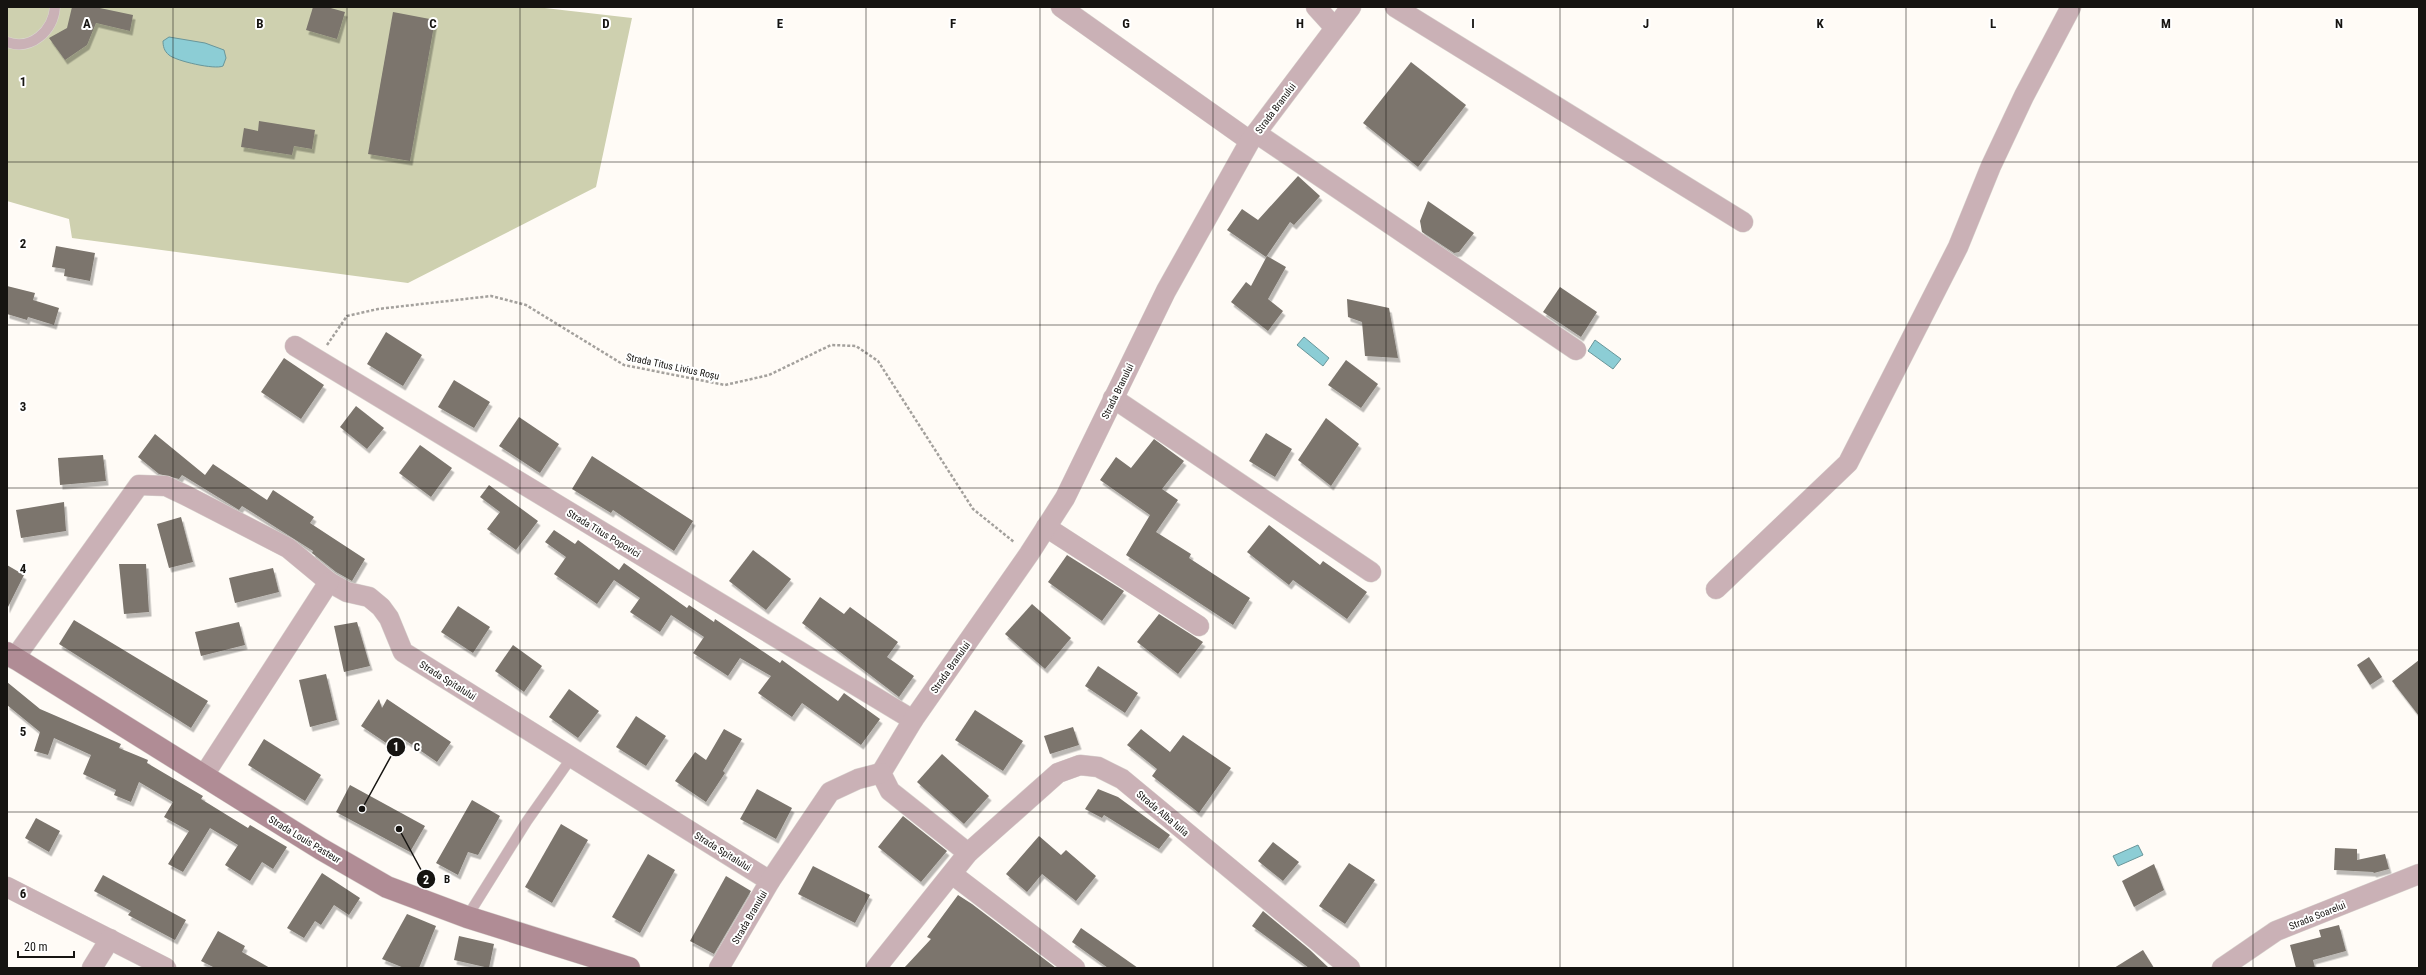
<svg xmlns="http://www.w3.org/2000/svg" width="2426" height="975" font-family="'Roboto Condensed',sans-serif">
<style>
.green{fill:#ced0af}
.water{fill:#8ccdd5;stroke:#69969a}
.building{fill:#7b756d;filter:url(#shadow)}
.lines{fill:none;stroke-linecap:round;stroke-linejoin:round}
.service-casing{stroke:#dad6d1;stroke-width:11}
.minor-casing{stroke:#dad6d1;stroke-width:21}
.secondary-casing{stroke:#dad6d1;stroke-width:23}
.path{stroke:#a4a19d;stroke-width:2.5;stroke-dasharray:3 2;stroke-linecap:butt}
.service{stroke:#cab1b6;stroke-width:10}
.minor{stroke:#cab1b6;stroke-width:20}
.secondary{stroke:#b08c95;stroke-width:22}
.grid{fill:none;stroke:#161411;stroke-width:1;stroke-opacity:0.55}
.labels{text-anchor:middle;stroke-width:4;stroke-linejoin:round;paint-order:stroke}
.street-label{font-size:10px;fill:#161411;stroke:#fff}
.grid-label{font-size:13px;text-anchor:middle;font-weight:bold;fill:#161411;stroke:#fff;stroke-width:4;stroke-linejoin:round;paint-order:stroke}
.leader{fill:none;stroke:#161411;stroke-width:1.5}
.callout-dot{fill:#161411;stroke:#fff;stroke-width:1.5}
.mark-label{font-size:12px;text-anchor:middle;font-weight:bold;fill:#fff}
.callout-label{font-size:11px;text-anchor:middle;font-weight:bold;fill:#161411;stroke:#fff;stroke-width:4;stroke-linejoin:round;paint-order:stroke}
</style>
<defs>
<filter id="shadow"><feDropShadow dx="2.5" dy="4.5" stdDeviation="0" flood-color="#0004"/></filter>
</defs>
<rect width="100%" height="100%" fill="#fffbf6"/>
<!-- green -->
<polygon class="green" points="7,7 536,7 632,18 596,187 408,283 72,238 69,219 7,201"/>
<!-- water -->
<g class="water">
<path d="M169 37 205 43 224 50 226 58 223 66C215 70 176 61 169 55 164 51 163 46 163 41Z"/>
<polygon points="1304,337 1329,358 1323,366 1297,345"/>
<polygon points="1595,340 1621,359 1613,369 1588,351"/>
<polygon points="2138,845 2143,855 2118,866 2113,856"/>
</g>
<!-- building -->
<g class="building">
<polygon points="72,7 95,7 133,15 130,31 96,23 87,45 65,60 49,38 67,28"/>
<polygon points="313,7 327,7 345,12 337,39 306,30"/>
<polygon points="393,12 435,20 410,161 368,154"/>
<polygon points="1411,62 1466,105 1418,167 1363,123"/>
<polygon points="259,121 315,130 312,149 294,146 292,155 241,147 244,128 258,131"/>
<polygon points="1298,176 1320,196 1294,225 1290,222 1266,257 1227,230 1242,209 1258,220"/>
<polygon points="1428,201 1474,233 1459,252 1454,253 1422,232 1420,221"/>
<polygon points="56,246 95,253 90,281 64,276 65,269 52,267"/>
<polygon points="1267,256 1286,267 1268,299 1283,311 1268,331 1231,302 1246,282 1251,286"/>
<polygon points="7,286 35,293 33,300 59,308 54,325 28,317 27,320 7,314"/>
<polygon points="1560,287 1597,312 1581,337 1543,312"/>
<polygon points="1347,299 1389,308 1398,358 1365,356 1362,322 1348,317"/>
<polygon points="386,332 422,355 403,386 367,364"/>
<polygon points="284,358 324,385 301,419 261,392"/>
<polygon points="1346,360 1378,384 1361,408 1328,385"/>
<polygon points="454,380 490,402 474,428 438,407"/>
<polygon points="356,406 384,428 367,449 340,427"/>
<polygon points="519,417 559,444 540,473 499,446"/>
<polygon points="1326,418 1359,444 1331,486 1298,460"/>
<polygon points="1266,433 1292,449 1275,477 1249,461"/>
<polygon points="155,434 205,475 213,464 267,500 273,490 314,517 310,523 365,559 352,581 336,572 312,553 313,551 242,506 239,510 182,475 179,479 159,474 138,457"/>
<polygon points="1154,439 1184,461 1162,489 1178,500 1156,532 1191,554 1189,558 1250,598 1233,625 1126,555 1150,515 1100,480 1116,457 1131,468"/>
<polygon points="420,445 452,468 431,497 399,473"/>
<polygon points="103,455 106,481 60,485 58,458"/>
<polygon points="592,456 693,521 674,551 613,510 611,513 572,489"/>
<polygon points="489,485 538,521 516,550 487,529 500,512 480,497"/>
<polygon points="64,502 66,531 21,538 16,510"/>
<polygon points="181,517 193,562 169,568 157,524"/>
<polygon points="1269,525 1320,565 1323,561 1367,592 1347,619 1293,580 1289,585 1247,552"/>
<polygon points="554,530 575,544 578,540 619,570 624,563 687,608 689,605 714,622 715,619 780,663 782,660 838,701 844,693 880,719 861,745 802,703 792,717 758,693 771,676 740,658 728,676 693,653 704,637 671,615 660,632 630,612 640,598 614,580 597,604 554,574 566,557 545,542"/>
<polygon points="753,550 791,579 766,610 729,581"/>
<polygon points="1067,555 1124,591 1102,621 1048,582"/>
<polygon points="119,564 146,564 149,612 124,614"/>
<polygon points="7,565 24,575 7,609"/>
<polygon points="273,568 279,592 235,603 229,578"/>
<polygon points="820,597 844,614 850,607 898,642 887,657 914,676 899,697 802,623"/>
<polygon points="1032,604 1071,638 1045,669 1005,634"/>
<polygon points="458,606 490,627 473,653 441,632"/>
<polygon points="1159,614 1203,642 1178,674 1137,642"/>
<polygon points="74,620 208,701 191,728 59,644"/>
<polygon points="239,622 245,645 201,656 195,632"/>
<polygon points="357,622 370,666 344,672 334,626"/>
<polygon points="513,645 542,666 524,692 495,671"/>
<polygon points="2369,657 2382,677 2370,685 2357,665"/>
<polygon points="2419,660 2419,716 2392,681"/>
<polygon points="1098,666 1138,693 1125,713 1085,686"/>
<polygon points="326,674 337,720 310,727 299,680"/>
<polygon points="7,682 40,709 121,744 119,748 148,760 147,763 203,796 201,799 248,828 250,825 287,847 273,869 262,862 250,881 225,865 238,845 210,828 183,872 168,864 189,831 164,817 173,802 139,782 131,802 114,795 116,790 83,774 91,755 54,738 48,755 34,751 40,732 7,705"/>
<polygon points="569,689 599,711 578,738 549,717"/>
<polygon points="379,699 382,708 387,699 451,742 437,762 405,740 398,751 361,726"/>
<polygon points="975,710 1023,741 1003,771 955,740"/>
<polygon points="636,716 666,736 646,766 616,747"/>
<polygon points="1073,727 1079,745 1050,754 1044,736"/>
<polygon points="724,729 742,739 723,771 725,773 706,802 675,781 695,752 706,760"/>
<polygon points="1141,729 1170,752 1183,735 1231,768 1199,813 1152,776 1157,769 1127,745"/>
<polygon points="264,739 321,775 305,801 248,765"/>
<polygon points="942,754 989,796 964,824 917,782"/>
<polygon points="350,785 425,826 410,852 336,812"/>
<polygon points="757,789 792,808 776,839 740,819"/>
<polygon points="1098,789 1118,797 1170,835 1159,849 1104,815 1102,818 1085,809"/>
<polygon points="472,800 500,816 478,855 468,852 458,875 436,863"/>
<polygon points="903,816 947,851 921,882 878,847"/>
<polygon points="36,818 60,831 49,852 25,838"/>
<polygon points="561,824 588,840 552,903 525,887"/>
<polygon points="1039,836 1061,855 1066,850 1096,876 1076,901 1042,874 1027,892 1006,874"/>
<polygon points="1273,842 1299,862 1283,881 1258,861"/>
<polygon points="2335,848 2357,849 2357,860 2385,854 2389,869 2374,873 2373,872 2334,870"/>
<polygon points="648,854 675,870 640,933 612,917"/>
<polygon points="1349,863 1375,880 1345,924 1319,906"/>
<polygon points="2154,864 2164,890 2134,907 2122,881"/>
<polygon points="813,866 870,895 855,923 798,894"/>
<polygon points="322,873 360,898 349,915 334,905 321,925 315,921 304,938 287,928"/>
<polygon points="103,875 186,920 175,940 128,915 131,911 94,891"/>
<polygon points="726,876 751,891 714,954 690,941"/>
<polygon points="958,895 972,904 1056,968 904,968 931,939 927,937"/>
<polygon points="1263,911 1310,950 1329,968 1309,968 1252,926"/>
<polygon points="407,914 436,926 419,968 404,968 382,959"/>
<polygon points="2339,925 2346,951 2313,960 2315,968 2296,968 2290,945 2321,937 2319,930"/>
<polygon points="1081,928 1138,968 1108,968 1072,942"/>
<polygon points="218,931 245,946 242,952 270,968 215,968 201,961"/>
<polygon points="459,936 494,944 489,968 454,960"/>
<polygon points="2143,950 2154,968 2114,968"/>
</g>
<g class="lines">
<!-- service casing -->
<g class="service-casing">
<g id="service">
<path d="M7 42C31 51 53 31 55 7"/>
<polyline points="467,917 527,821 572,757"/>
</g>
</g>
<!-- minor casing -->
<g class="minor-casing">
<g id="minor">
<polyline points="1061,7 1250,141"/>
<polyline points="1316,7 1335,28"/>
<polyline points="1395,7 1743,222"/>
<polyline points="1256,133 1576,350"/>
<polyline points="295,346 913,720"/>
<polyline points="1113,398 1371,572"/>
<polyline points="1046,527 1199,626"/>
<polyline points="1716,589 1848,463 1958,247 1991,166 2024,96 2071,7"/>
<polyline points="14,659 139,485 166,486 187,496 288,548 329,582 347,592 369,597 381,607 389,618 403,652 770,881"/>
<polyline points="204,775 329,582"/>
<polyline points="968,853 890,791 881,773 913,720 1029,554 1065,498 1166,291 1250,141 1351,7"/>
<polyline points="952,874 1075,968"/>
<polyline points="7,887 166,968"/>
<polyline points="92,968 110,939"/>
<polyline points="719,968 770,881 830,792 858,779 881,773"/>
<polyline points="876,968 968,853 1058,773 1080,765 1098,767 1122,779 1350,968"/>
<polyline points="2222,968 2276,931 2419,874"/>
</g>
</g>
<!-- secondary casing -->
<g class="secondary-casing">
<polyline id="secondary" points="7,653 321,849 387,887 467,917 629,968"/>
</g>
<!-- path -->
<polyline class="path" points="327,345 347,316 378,309 491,296 526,305 624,365 725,385 769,375 831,345 856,346 878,361 973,509 1014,542"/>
<!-- service -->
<use href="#service" class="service"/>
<!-- minor -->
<use href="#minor" class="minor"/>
<!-- secondary -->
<use href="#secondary" class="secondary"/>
</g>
<!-- grid -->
<path class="grid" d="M173 7V968M347 7V968M520 7V968M693 7V968M866 7V968M1040 7V968M1213 7V968M1386 7V968M1560 7V968M1733 7V968M1906 7V968M2079 7V968M2253 7V968M7 162H2419M7 325H2419M7 488H2419M7 650H2419M7 812H2419"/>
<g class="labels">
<!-- street labels -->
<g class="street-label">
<text transform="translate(1275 108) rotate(-53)" y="4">Strada Branului</text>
<text transform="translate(673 366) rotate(12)" y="4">Strada Titus Livius Roșu</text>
<text transform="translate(1117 391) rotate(-64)" y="4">Strada Branului</text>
<text transform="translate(604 533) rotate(31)" y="4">Strada Titus Popovici</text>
<text transform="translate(950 667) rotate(-55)" y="4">Strada Branului</text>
<text transform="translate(448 680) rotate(32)" y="4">Strada Spitalului</text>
<text transform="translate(1163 813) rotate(40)" y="4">Strada Alba Iulia</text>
<text transform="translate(305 839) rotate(31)" y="4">Strada Louis Pasteur</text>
<text transform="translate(723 851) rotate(32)" y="4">Strada Spitalului</text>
<text transform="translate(2317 915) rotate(-22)" y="4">Strada Soarelui</text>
<text transform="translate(749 917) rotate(-60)" y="4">Strada Branului</text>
</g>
</g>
<g class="grid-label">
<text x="87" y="28">A</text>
<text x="260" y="28">B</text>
<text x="433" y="28">C</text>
<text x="606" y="28">D</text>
<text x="780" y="28">E</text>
<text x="953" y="28">F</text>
<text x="1126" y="28">G</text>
<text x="1300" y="28">H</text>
<text x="1473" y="28">I</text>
<text x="1646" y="28">J</text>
<text x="1820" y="28">K</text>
<text x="1993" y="28">L</text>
<text x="2166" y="28">M</text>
<text x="2339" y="28">N</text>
<text x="23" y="86">1</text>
<text x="23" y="248">2</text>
<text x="23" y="411">3</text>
<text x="23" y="573">4</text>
<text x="23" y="736">5</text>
<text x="23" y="898">6</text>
</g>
<!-- callouts -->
<path class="leader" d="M362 809L396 747M399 829L426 879"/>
<g class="callout-dot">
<circle cx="362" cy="809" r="4"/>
<circle cx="399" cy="829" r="4"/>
<circle cx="396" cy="747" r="10"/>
<circle cx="426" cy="879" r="10"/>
</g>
<g class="mark-label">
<text x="396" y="751">1</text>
<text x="426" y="884">2</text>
</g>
<g class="callout-label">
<text x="417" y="751">C</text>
<text x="447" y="883">B</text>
</g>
<!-- border -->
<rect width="2426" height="975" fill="none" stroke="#161411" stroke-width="16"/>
<!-- scale -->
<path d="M18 951v6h56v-6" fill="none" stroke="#161411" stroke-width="2"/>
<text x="24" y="951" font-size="12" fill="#161411" stroke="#ffffff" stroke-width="3" paint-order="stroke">20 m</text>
</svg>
